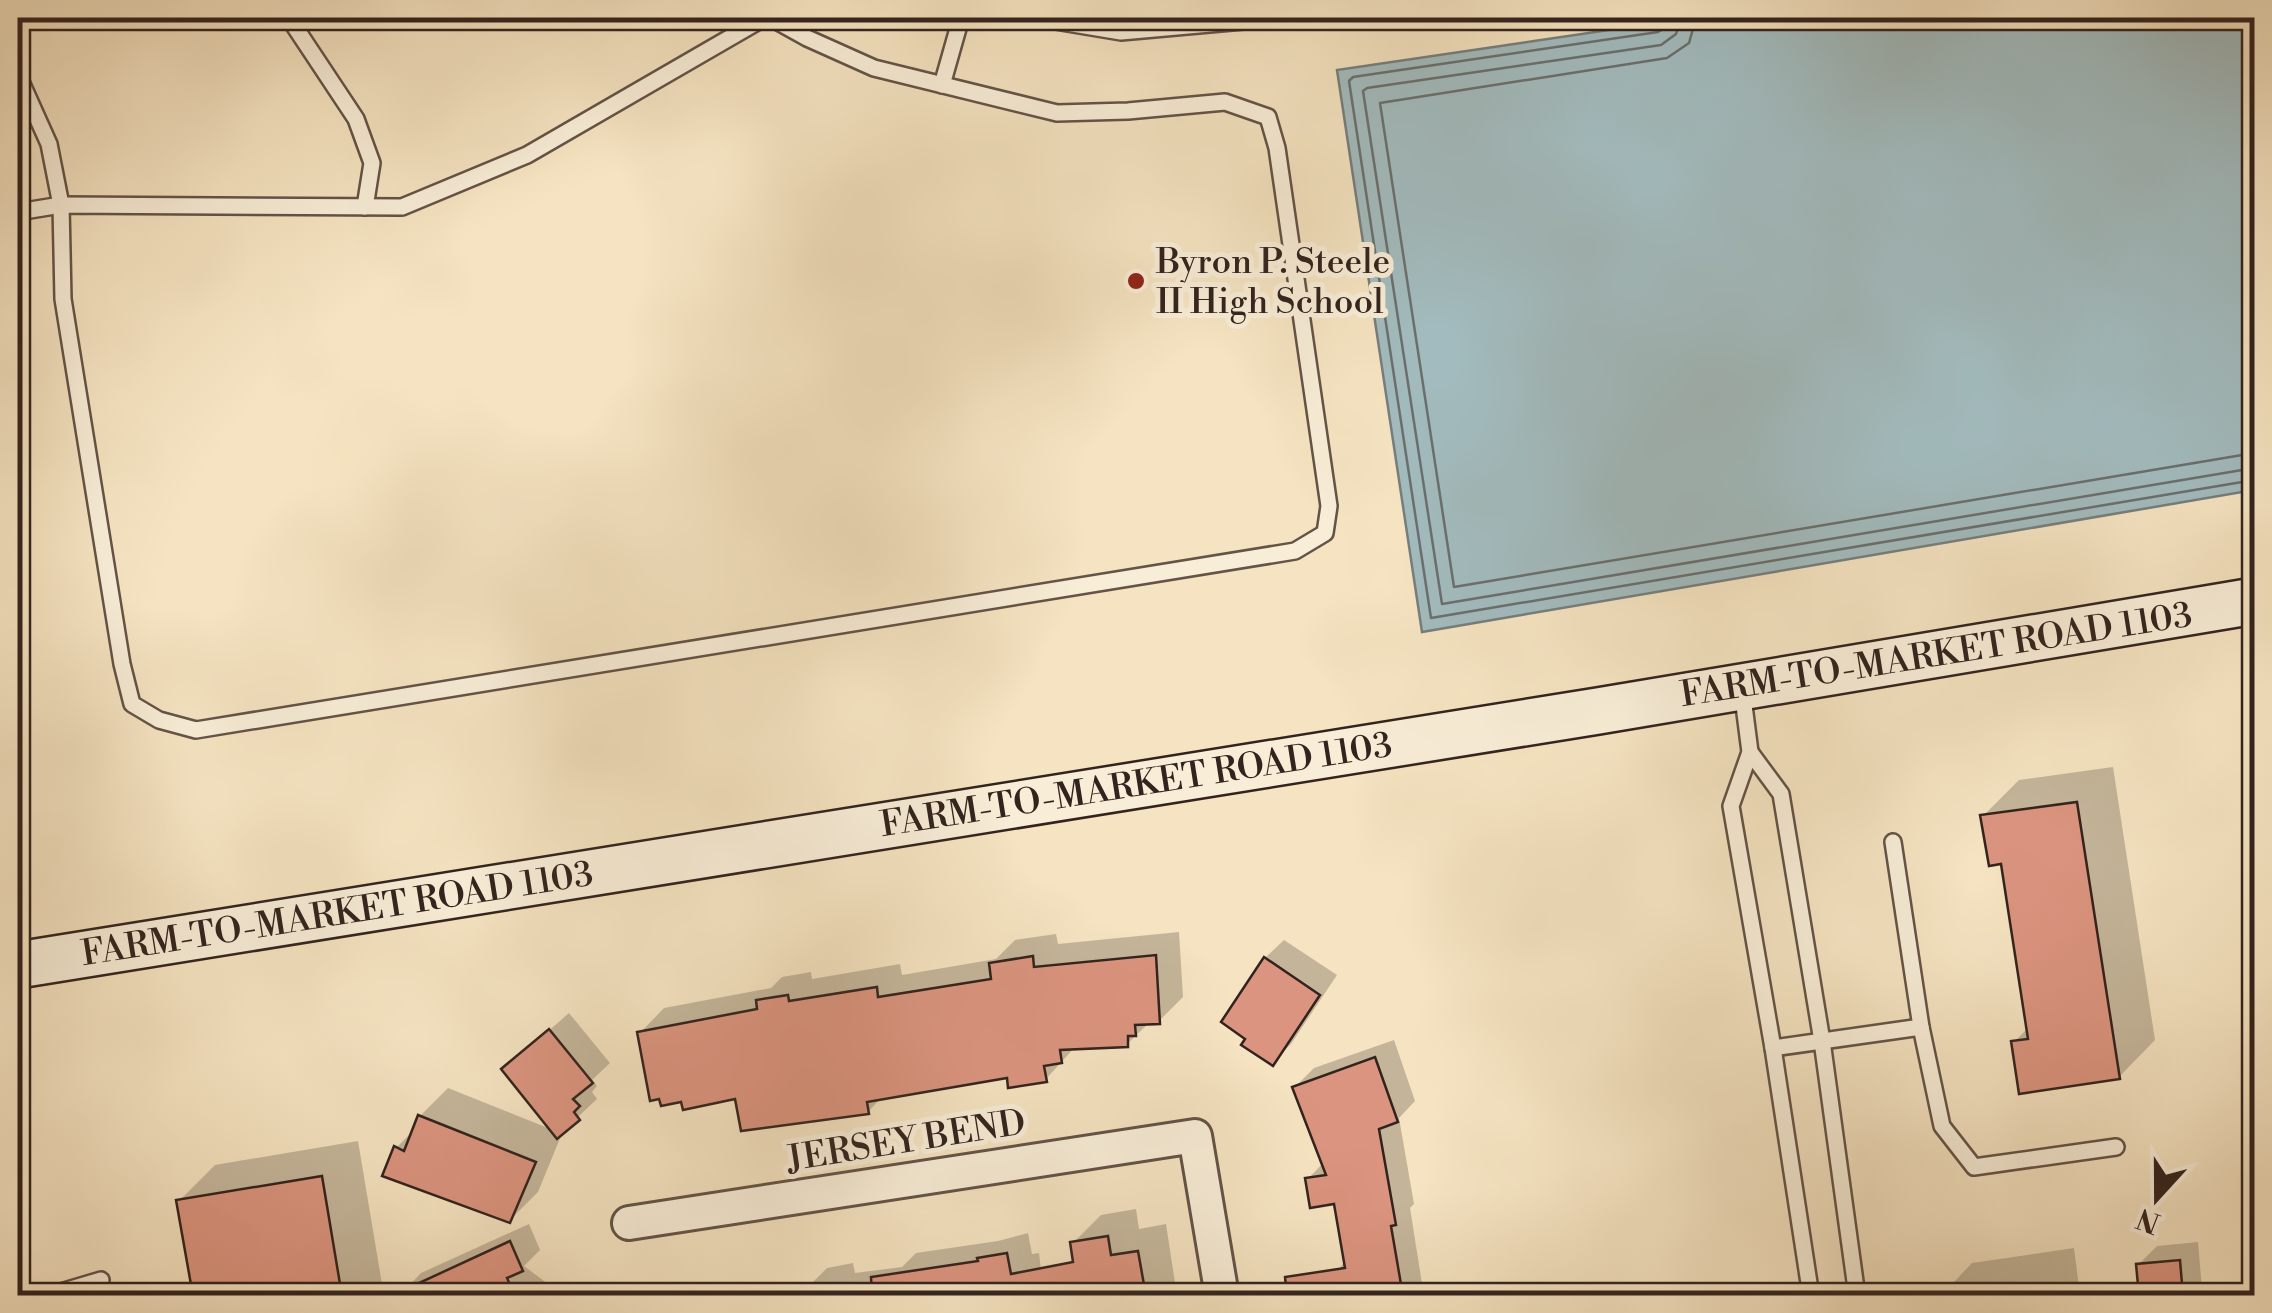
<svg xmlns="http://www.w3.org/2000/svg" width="2272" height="1313" font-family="'Libre Bodoni',serif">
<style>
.water{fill:#a2bbbe;stroke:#767e7e;stroke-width:2.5}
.shadow{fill:#0003}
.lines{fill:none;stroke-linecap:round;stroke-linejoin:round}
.shore{stroke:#6a6f6e;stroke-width:2.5}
.building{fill:#db947f;stroke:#33231e;stroke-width:2.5}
.service-casing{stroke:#645347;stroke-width:20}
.minor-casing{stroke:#645347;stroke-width:38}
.secondary-casing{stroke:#33231e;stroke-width:50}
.service{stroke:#f8edd7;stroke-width:15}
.minor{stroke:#f8edd7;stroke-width:32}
.secondary{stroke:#f8edd7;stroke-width:45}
.poi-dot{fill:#8f2418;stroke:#f8edd7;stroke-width:4}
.labels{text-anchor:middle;stroke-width:10;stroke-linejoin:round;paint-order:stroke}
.poi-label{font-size:35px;fill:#33231e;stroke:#f8edd7;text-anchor:start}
.street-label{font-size:35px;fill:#33231e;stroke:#f8edd7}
</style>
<rect width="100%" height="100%" fill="#f5e3c1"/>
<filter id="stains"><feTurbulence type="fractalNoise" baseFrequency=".002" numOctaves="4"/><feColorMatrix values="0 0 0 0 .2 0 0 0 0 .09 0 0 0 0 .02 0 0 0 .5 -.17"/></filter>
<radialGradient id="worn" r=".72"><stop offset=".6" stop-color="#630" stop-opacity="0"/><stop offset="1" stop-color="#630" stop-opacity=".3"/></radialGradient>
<!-- water -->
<polygon class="water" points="1690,18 2254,18 2254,490 1422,632 1337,70"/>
<!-- shadow -->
<g class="shadow">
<polygon points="2113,767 2155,1040 2119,1077 2014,1042 2029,1027 2003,861 1983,816 2019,780"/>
<polygon points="1179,932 1183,997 1159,1021 1150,1022 1127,1044 1075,1047 1046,1079 1009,1075 883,1096 868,1112 737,1096 640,1033 664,1008 771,988 782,977 811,972 812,979 900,964 902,975 996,959 1015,940 1056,934 1058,944"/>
<polygon points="1284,940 1337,975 1291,1044 1273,1062 1265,958"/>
<polygon points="569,1013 610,1063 592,1080 597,1086 592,1092 597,1099 563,1131 538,1192 510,1220 396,1148 416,1128 420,1116 448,1088 553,1130 504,1070"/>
<polygon points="1394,1040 1415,1101 1399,1118 1414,1204 1410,1208 1424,1296 1317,1296 1346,1260 1336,1201 1308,1179 1324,1162 1295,1087 1314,1068"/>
<polygon points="358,1141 384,1296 195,1296 179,1201 215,1165"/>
<polygon points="1136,1209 1139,1229 1166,1224 1177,1296 1081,1296 1073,1243 1101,1215"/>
<polygon points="529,1224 540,1250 524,1266 548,1284 537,1296 404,1296 403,1292 421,1273"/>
<polygon points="1028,1233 1032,1254 1039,1253 1044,1296 752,1296 757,1291 813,1282 827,1268 853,1263 855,1273 902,1267 916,1253 998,1241"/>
<polygon points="2198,1242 2202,1289 2196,1296 2141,1296 2138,1265 2157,1246"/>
<polygon points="2074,1248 2079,1287 2071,1296 1956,1296 1954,1282 1972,1263"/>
</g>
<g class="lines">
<!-- shore -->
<g class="shore">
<polyline points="1668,18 1666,27 1658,32 1353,77 1349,81 1431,618 2254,480"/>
<polyline points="1681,18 1676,34 1661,45 1367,88 1363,91 1442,604 2254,468"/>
<polyline points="1696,18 1689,43 1667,58 1380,103 1454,587 2254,453"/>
</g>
</g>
<!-- building -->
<g class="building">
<polygon points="2077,802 2120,1079 2019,1094 2011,1041 2028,1039 2001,864 1989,866 1980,815"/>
<polygon points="1156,955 1160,1024 1135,1025 1136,1036 1128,1036 1128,1047 1060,1050 1062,1063 1044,1066 1047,1082 1008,1088 1007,1078 867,1102 869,1114 741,1131 735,1099 683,1110 681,1102 661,1106 659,1099 650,1101 637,1032 757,1009 756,1000 788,995 789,1001 877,987 878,997 991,979 989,963 1033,956 1034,967"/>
<polygon points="1264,957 1320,995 1273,1066 1241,1045 1245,1039 1221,1022"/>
<polygon points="549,1029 593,1083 573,1099 580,1106 574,1112 580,1120 557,1139 501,1069"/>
<polygon points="1375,1057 1398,1122 1379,1129 1396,1225 1391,1226 1403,1296 1287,1296 1285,1277 1345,1268 1334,1204 1310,1208 1305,1178 1326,1175 1292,1087"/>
<polygon points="418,1115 536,1162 510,1223 382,1176 394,1146 404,1151"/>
<polygon points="322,1176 342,1296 193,1296 176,1200"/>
<polygon points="1108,1236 1111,1255 1138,1251 1146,1296 872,1296 871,1277 978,1261 977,1258 1007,1253 1011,1274 1073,1262 1070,1242"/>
<polygon points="510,1241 523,1271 507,1278 515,1296 391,1296"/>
<polygon points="2180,1260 2183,1296 2139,1296 2136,1264"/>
</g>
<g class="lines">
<!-- service casing -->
<g class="service-casing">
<g id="service">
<polyline points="289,18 356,119 372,163 365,207"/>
<polyline points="1037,18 1121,32 1278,18"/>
<polyline points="18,75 49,144 61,205 63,299 122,664 132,704 159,720 196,730 1295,551 1325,533 1329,506 1277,148 1268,117 1225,102 1128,111 1057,113 874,68 807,38 771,18"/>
<polyline points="942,85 961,18"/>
<polyline points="18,212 61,205 402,207 527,155 764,18"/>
<polyline points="1742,690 1750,752 1731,806 1773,1048 1811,1296"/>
<polyline points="1750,752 1781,794 1822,1041 1857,1296"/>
<polyline points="1921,1027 1942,1126 1974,1167 2116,1147"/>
<polyline points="1773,1048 1921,1027 1893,842"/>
<polyline points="47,1296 101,1280"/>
</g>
</g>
<!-- minor casing -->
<g class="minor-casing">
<polyline id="minor" points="629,1223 1195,1136 1222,1296"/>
</g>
<!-- secondary casing -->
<g class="secondary-casing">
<polyline id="secondary" points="18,965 1598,711 2254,601"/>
</g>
<!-- service -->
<use href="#service" class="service"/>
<!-- minor -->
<use href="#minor" class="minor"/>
<!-- secondary -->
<use href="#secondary" class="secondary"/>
</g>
<!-- markers -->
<circle class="poi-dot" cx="1136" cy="281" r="10"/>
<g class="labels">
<!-- poi labels -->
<g class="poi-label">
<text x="1156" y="273">Byron P. Steele<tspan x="1156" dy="40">II High School</tspan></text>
</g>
<!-- street labels -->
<g class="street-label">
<text transform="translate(1936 654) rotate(-9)" y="12">FARM-TO-MARKET ROAD 1103</text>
<text transform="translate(1136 784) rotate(-9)" y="12">FARM-TO-MARKET ROAD 1103</text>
<text transform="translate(337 913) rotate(-9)" y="12">FARM-TO-MARKET ROAD 1103</text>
<text transform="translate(906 1140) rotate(-9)" y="12">JERSEY BEND</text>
</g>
</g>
<!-- margin -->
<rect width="2272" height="1313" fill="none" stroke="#f5e3c1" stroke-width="60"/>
<rect x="20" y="20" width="2232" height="1273" fill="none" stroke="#33231e" stroke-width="5"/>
<rect x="30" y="30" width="2212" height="1253" fill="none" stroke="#33231e" stroke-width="2.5"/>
<!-- north arrow -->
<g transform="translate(2157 1198) rotate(201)" stroke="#f8edd7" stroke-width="8" paint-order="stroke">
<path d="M0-8L18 38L0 25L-18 38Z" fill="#33231e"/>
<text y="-15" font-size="28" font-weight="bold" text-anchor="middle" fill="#33231e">N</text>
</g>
<rect width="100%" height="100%" filter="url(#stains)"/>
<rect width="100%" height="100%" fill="url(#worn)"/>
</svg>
